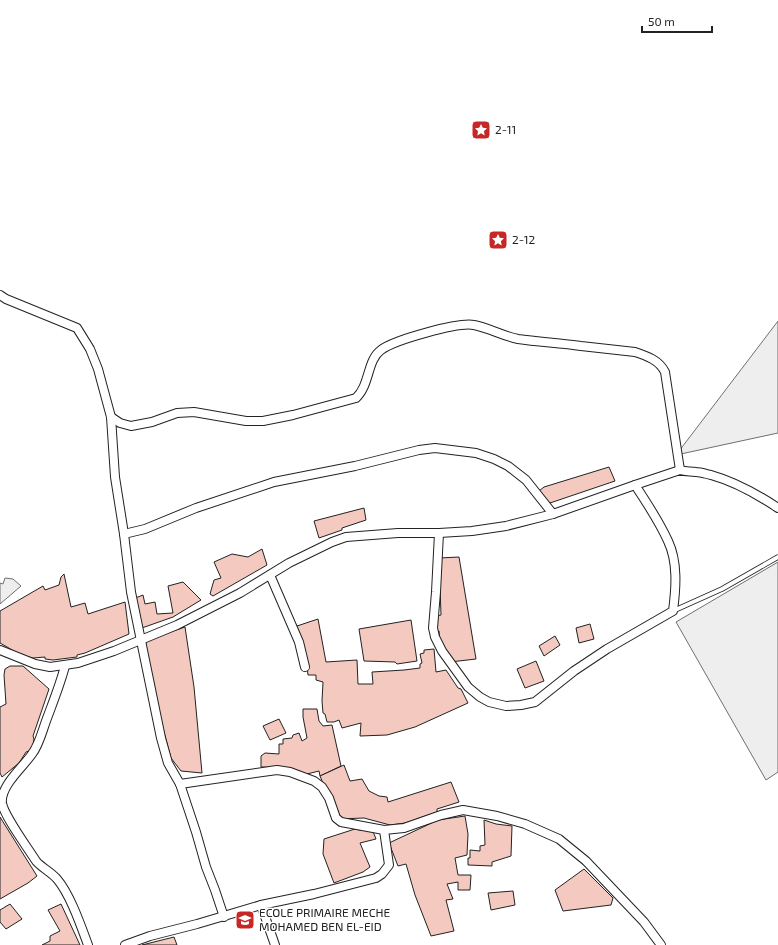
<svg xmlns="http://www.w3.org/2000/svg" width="778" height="945" font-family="'Exo 2',sans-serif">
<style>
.green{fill:#eee;stroke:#6f6f6f}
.building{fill:#f3c9c0;stroke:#222}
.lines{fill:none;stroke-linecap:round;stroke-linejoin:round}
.service-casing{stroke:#222;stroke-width:5.5}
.minor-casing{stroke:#222;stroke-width:10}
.service{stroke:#fff;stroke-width:4}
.minor{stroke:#fff;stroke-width:8}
.labels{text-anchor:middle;stroke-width:3;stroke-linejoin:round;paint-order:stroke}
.poi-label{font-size:12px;fill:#222;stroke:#fff;text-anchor:start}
</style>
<rect width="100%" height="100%" fill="#fff"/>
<!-- green -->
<g class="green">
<polygon points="778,321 778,433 676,455"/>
<polygon points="778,562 778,772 766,780 676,622"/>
<polygon points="5,578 13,579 21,586 0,604 0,583 3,584"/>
</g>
<!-- building -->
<g class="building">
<polygon points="609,467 615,481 547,504 539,491 544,487"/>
<polygon points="364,508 366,520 342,528 342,530 319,538 314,521"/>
<polygon points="262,549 267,565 213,596 210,594 214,580 221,578 214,562 232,554 248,557"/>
<polygon points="459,557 476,659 450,662 440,643 439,631 436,631 436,616 441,615 439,558"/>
<polygon points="64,574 71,607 85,603 88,614 125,602 129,634 85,653 77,655 77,657 53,660 45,659 45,657 33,658 21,655 0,643 0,611 43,586 45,590 59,585 61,577"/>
<polygon points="183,582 201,600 173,617 139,629 133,599 143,595 145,604 155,602 157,614 173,613 168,586"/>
<polygon points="318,619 326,662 357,660 358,684 373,684 372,672 404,670 420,668 420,664 422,663 420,654 424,653 424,650 434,649 436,672 446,670 458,688 461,689 468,703 415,727 387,735 360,736 361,723 342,728 339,720 334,722 327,722 325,714 323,713 322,701 323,682 316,680 316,675 308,675 306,658 297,630 297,626"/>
<polygon points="411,620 417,661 397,664 395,662 364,661 359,629"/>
<polygon points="590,624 594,639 579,643 576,628"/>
<polygon points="185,627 194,687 202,773 181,771 171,758 161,721 144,641"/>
<polygon points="555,636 560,645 544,656 539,646"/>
<polygon points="536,661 544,681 525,688 517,669"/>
<polygon points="10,666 23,666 49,689 33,736 34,739 32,750 26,752 19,763 2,777 0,773 0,707 6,704 4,675 5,669"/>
<polygon points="303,709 317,709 319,721 323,726 332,725 341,766 320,776 319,771 303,775 302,772 291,768 261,767 261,756 265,753 279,754 279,744 283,744 283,739 292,738 293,735 299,733 302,741 307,738 303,717"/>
<polygon points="279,719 286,733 270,740 263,726"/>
<polygon points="344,765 350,781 362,779 369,791 379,796 387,797 388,802 451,782 459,802 437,809 437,812 405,823 390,825 364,818 339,819 332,805 320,776"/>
<polygon points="465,816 468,834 467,855 455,858 458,875 471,875 470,890 458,890 458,882 447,884 453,899 446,900 454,931 431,936 415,895 406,864 398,866 389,843 438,820"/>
<polygon points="0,817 37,876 28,883 0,899"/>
<polygon points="484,820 496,824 512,826 511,856 492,862 492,866 468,865 468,858 470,858 470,850 480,851 480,846 485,845"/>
<polygon points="358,828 358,830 372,829 376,839 360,843 370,867 363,872 334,883 323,854 324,839"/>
<polygon points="584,869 613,898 611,905 563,911 555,890"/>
<polygon points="513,891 515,905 491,910 488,893"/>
<polygon points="10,904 22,919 6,929 0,922 0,910"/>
<polygon points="61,904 80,945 42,945 50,941 50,936 60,931 48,910"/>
<polygon points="174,937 177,945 142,945"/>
</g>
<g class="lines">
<!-- service casing -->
<g class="service-casing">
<polyline id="service" points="673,611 722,589 778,557"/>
</g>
<!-- minor casing -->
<g class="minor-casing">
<g id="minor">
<polyline points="0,295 6,299 77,328 90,349 98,369 111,417 115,477 124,534 131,592 161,738 168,763 180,784 196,832 206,867 215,890 224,917"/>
<path d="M111 417 120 423 131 426 152 422 177 413 194 412 246 421H263L293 415 356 398C370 385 367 360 381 350 394 340 458 322 474 325 489 328 503 336 518 339 539 342 560 343 581 346 599 348 617 350 635 352 647 356 659 360 665 372L680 470"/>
<path d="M439 533 436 592 433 628 435 637 442 651 468 687 480 697 489 702 506 706 521 705 535 702 574 671 607 649 673 611C676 588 678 562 668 541 659 521 647 503 635 485"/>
<polyline points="124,534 145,529 196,508 274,482 355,466 419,450 435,448 476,453 494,459 508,466 526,480 553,514"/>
<polyline points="270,575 299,642 305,667"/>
<path d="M0 650 35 664 50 667 78 663 114 651 177 625 240 593 289 563 332 542 346 537 398 533H439L472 531 506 526 553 514 635 485 680 470C686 472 690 471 696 472 701 472 706 474 711 475 736 482 757 494 778 508"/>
<path d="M65 666C60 685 53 702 46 721 42 732 39 745 32 754 23 767 0 786 2 803 4 816 28 848 36 861 42 868 51 872 57 879 70 894 81 926 88 945"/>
<polyline points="180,784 277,770 290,772 314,781 322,787 329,798 336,818 341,822 384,830 404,828 441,815 463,810 497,816 525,824 559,839 586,861 644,922 661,945"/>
<polyline points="261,905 275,945"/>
<polyline points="125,945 150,936 197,924 261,905 314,894 376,878 382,874 389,865 384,830"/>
</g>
</g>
<!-- service -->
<use href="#service" class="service"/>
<!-- minor -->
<use href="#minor" class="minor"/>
</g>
<!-- icons -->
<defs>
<g id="sight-square" transform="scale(1)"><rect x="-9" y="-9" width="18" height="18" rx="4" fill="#c62828" stroke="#fff"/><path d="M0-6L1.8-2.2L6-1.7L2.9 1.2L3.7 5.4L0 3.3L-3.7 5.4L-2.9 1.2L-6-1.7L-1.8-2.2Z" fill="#fff"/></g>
<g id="school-square" transform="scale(1)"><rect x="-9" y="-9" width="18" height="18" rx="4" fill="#c62828" stroke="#fff"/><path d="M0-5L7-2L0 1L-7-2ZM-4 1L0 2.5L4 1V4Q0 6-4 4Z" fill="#fff"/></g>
</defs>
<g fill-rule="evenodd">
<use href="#sight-square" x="481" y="130"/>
<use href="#sight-square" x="498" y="240"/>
<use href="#school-square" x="245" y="920"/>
</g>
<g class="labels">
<!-- poi labels -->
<g class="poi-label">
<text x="495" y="134">2-11</text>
<text x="512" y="244">2-12</text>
<text x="259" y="917">ECOLE PRIMAIRE MECHE<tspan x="259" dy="14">MOHAMED BEN EL-EID</tspan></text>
</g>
</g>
<!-- scale -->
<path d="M642 26v6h70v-6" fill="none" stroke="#222222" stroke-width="2"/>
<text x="648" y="26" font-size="12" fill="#222222" stroke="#ffffff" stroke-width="3" paint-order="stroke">50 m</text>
</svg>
